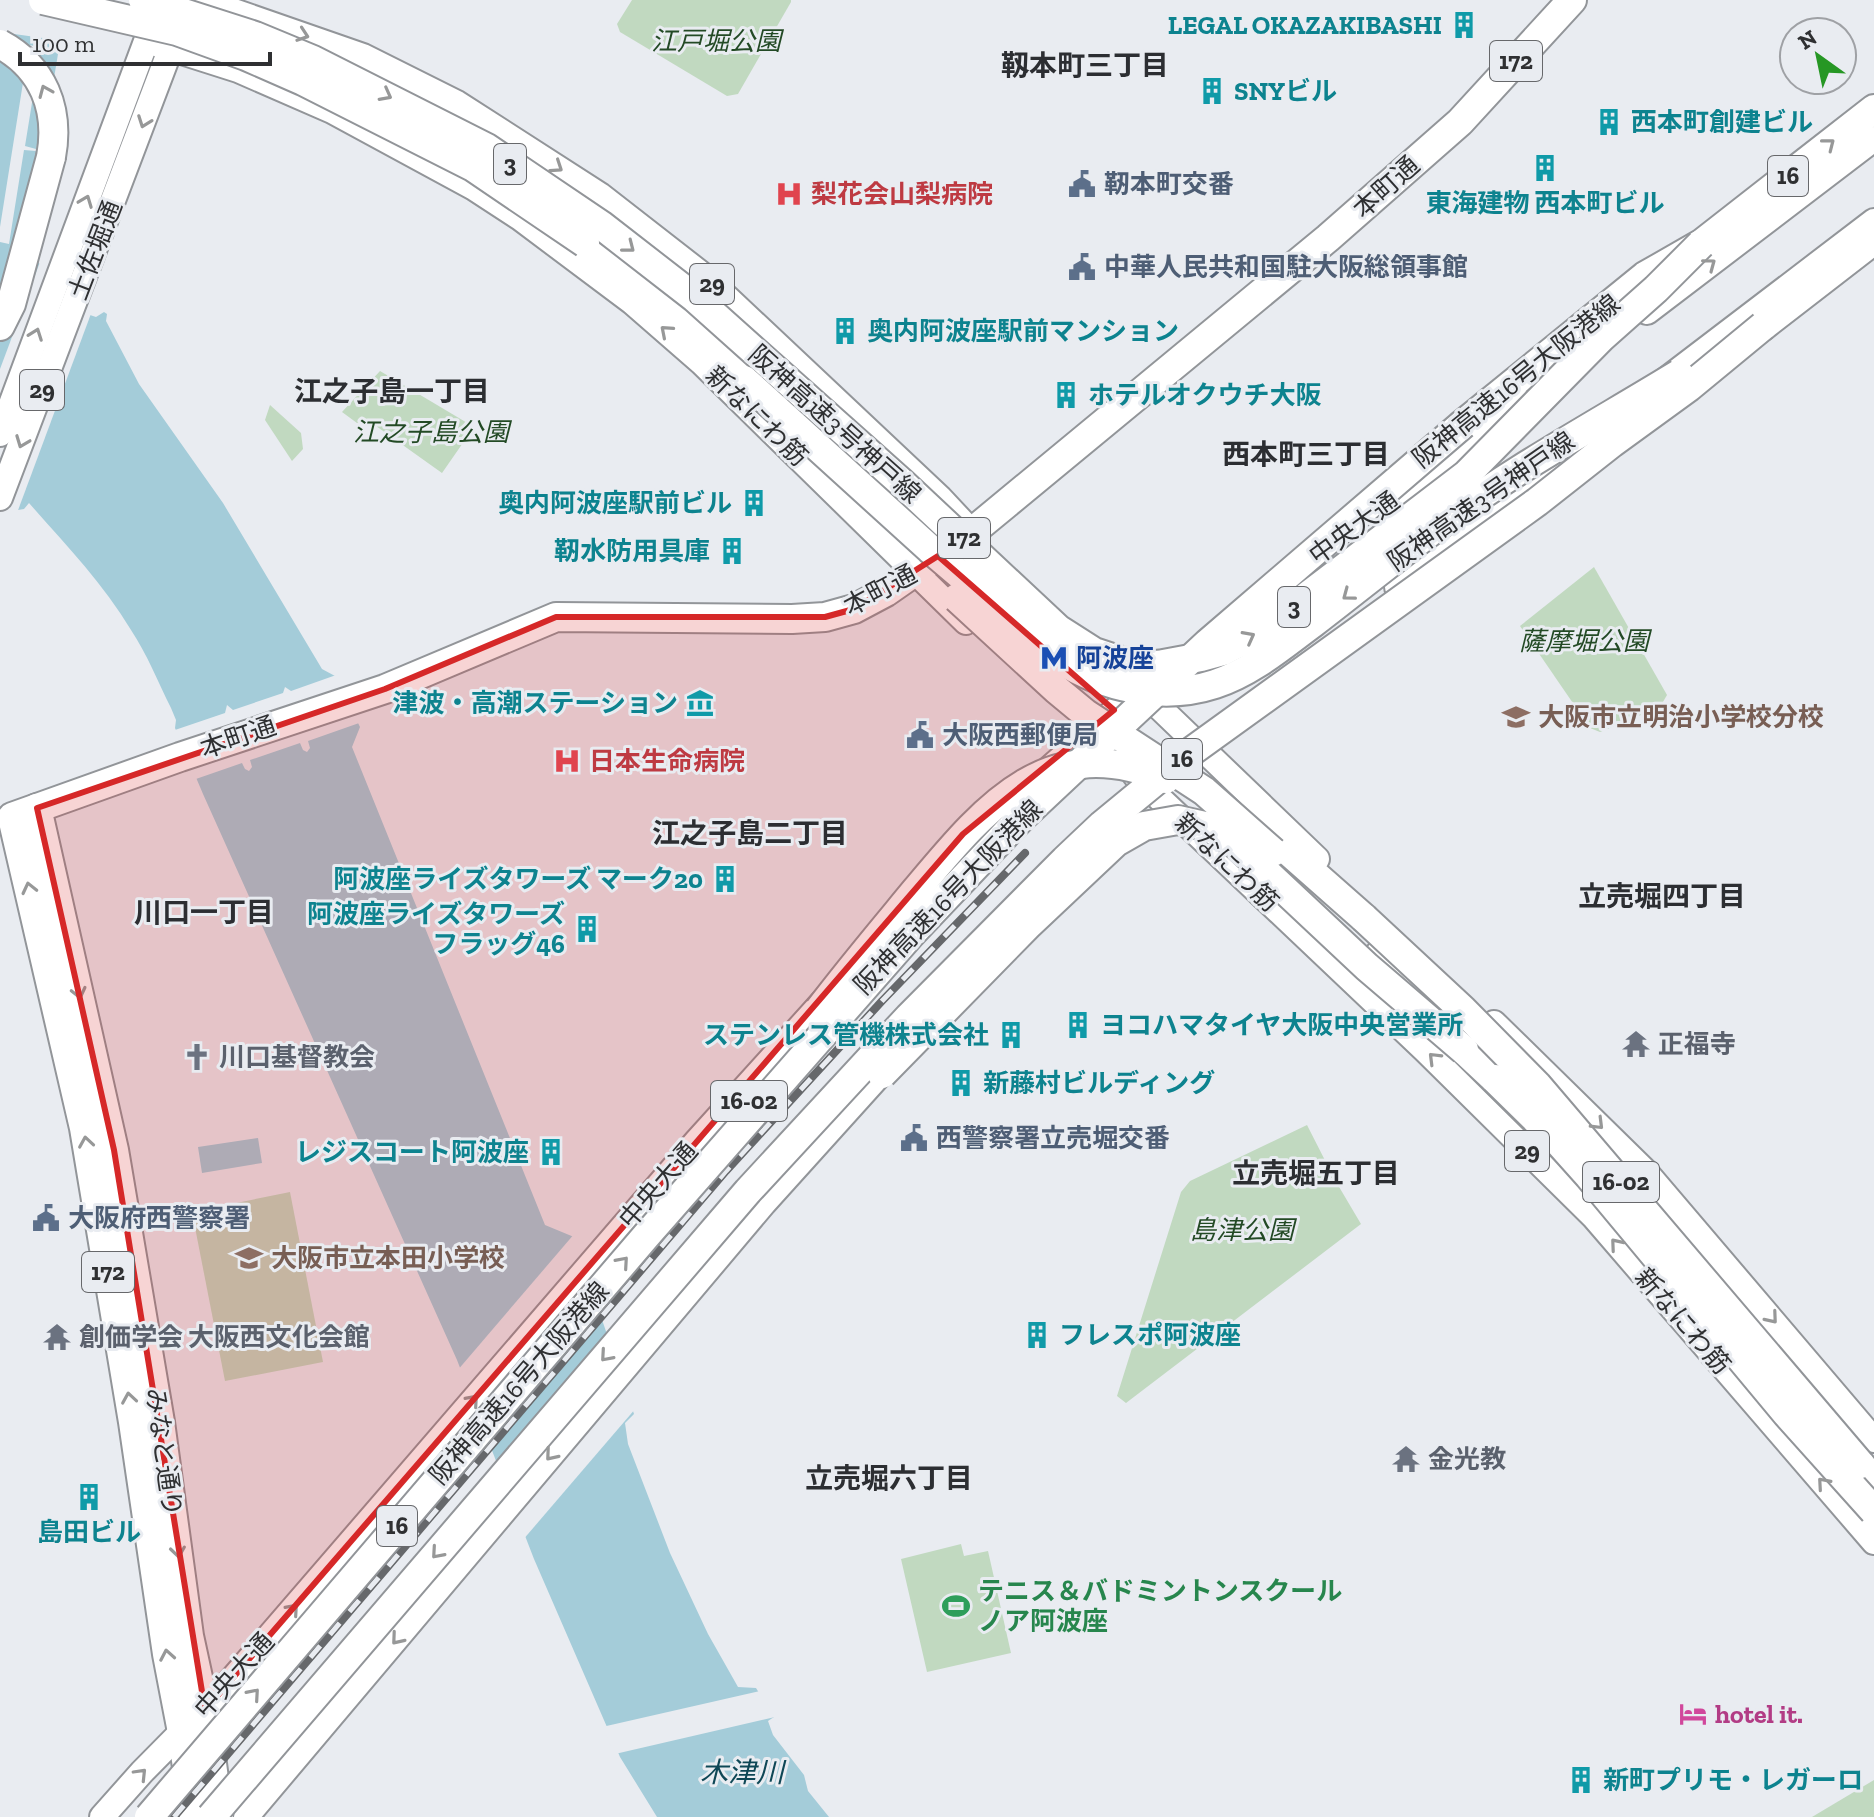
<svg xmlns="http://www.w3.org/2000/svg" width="1874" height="1817" font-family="'Zilla Slab','Noto Sans JP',serif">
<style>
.green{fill:#c1d9c0}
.water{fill:#a4ccd9}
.pier{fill:#e9ecf1}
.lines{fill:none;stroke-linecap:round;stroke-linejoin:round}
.primary-casing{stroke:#929599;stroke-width:28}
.highway-casing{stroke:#929599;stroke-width:32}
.primary{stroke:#fff;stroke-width:24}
.highway{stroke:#fff;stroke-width:28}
.rail-casing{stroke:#66686b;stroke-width:8}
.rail{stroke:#e9ecf1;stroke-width:5;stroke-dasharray:15;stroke-linecap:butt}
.highway-bridge-casing{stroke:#929599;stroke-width:32;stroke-linecap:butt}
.highway-bridge{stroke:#fff;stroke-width:28}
.oneway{stroke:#979898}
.marked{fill:#d62828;fill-opacity:0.2;stroke:#d62828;stroke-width:6;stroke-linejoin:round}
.labels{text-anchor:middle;stroke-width:6;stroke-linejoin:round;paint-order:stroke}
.shield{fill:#e9ecf1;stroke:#67686b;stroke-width:2}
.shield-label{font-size:24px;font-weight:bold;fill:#2f3032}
.culture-label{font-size:26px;font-weight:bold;fill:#0d838f;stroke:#e9ecf1;text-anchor:end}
.park-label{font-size:26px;font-style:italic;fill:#234a25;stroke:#e9ecf1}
.service-label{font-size:26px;font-weight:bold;fill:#4e5e75;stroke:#e9ecf1;text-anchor:start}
.street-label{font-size:26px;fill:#2f3032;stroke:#e9ecf1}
.health-label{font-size:26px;font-weight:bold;fill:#be3a42;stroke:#e9ecf1;text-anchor:start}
.transit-label{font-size:26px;font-weight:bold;fill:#164399;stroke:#e9ecf1;text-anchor:start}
.education-label{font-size:26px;font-weight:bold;fill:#785e54;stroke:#e9ecf1;text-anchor:start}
.worship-label{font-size:26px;font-weight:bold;fill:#5b616d;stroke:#e9ecf1;text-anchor:start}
.leisure-label{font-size:26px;font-weight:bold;fill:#27864d;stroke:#e9ecf1;text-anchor:start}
.hotel-label{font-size:26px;font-weight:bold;fill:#b23c85;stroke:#e9ecf1;text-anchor:start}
.neighbourhood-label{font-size:28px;font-weight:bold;fill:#2c2e32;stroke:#e9ecf1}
.water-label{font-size:28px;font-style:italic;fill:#0e4756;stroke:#e9ecf1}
</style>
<rect width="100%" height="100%" fill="#e9ecf1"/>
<!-- green -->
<g class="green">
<polygon points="632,0 791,0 791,2 738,94 727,96 620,32 617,24"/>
<polygon points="380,371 474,427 442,473 369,421 357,423 342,412"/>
<polygon points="270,405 301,433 303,449 292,461 265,420"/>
<polygon points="1594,567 1667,695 1660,707 1600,732 1590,728 1520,626"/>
<polygon points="1307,1125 1335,1180 1361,1224 1126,1403 1117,1396 1181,1192 1190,1181"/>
<polygon points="290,1192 323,1362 225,1381 192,1212"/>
<polygon points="961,1544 964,1556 988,1551 1011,1653 927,1672 901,1559"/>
<polygon points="1874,1780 1874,1817 1812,1817"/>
</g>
<!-- water -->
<g class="water">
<path d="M0 0H67L53 84 42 111 28 204 32 256 90 315 96 317 104 312 107 314 106 321 139 384 223 503 322 669 335 676 360 727 352 747 545 1225 574 1237 634 1414 625 1423 628 1444 670 1553 708 1634 738 1687 756 1688 774 1717 768 1721 773 1735 804 1775 808 1791 829 1817H657L620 1757 534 1559 457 1360 203 794 175 728 176 720 171 708C158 682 147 654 131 630 103 583 65 544 29 503L24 509 18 510 0 472Z"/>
<polygon points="258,1138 262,1163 202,1173 198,1147"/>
</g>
<!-- pier -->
<g class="pier">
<polygon points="0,0 71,0 64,41 0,32"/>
<polygon points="29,45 41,47 25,146 36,149 36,151 24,150 9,244 0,242 0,227"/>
<polygon points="40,262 92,311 17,513 0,481 0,369"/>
<polygon points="339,674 362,722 308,741 310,748 307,752 303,750 300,743 250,760 252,767 249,771 245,769 242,763 193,780 172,731 225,713 227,705 233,710 283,693 285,687 291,691"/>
<polygon points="575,1233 578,1236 595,1286 478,1427 457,1371"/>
<polygon points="618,1354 636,1408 522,1541 502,1488"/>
<polygon points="760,1691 775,1717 615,1754 602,1727"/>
</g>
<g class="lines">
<!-- primary casing -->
<g class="primary-casing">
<g id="primary">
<polyline points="202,0 363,56 457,103 600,195 704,276 940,498 969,529"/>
<polyline points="147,41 238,70 332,111 474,188 520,218 632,302 702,363 966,622"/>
<polyline points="1647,312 1874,139"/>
<polyline points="1663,382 1874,221"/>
<polyline points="0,434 151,28"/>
<polyline points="1396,497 1524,403"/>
<polyline points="0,498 175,37"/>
<polyline points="1397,587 1580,445"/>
<polyline points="1136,685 1317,859"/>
<polyline points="1135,775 1425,1050 1594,1217 1874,1542"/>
<polyline points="1041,776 1148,681"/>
<polyline points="1494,1023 1645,1171 1874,1440"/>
<polyline points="102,1817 142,1772 222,1691 696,1142 829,995"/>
<polyline points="246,1817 764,1203 893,1060"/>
</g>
</g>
<!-- highway casing -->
<g class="highway-casing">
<g id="highway">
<polyline points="585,243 680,318 744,380"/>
<polyline points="0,326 11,304 51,157"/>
<polyline points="1763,326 1874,240"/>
<polyline points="1463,424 1645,276 1701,244 1874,109"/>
<polyline points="832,432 889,496"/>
<polyline points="37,808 114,1150 160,1422 189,1636 205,1710 219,1817"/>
<polyline points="1271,836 1364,918"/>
<polyline points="1380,954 1464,1050 1495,1079"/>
<polyline points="1860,1464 1874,1481"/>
<polyline points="194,1817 182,1732 167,1654 133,1422 84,1128 12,817 180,757 385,689 556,617 792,619 825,617 854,609 886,592 972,532 1328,238 1460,122 1572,0"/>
</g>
</g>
<!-- primary -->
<use href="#primary" class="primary"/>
<!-- highway -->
<use href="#highway" class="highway"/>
<!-- rail casing -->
<g class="rail-casing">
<polyline id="rail" points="174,1817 726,1171 882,1001 1025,853"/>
</g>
<!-- rail -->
<use href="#rail" class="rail"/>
<!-- highway-bridge casing -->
<g class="highway-bridge-casing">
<g id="highway-bridge">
<polyline points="43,0 177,31 246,56 303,81 473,167 585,243"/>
<polyline points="143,0 255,36 313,60 487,148 601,225 695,298 902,483 1058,629 1094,652 1124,662 1158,665 1201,657 1223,651 1263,630 1466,475 1602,337 1656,289 1701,244"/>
<path d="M0 44C43 67 60 109 51 157"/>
<path d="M744 380 930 549 1059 659C1104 688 1163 701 1215 684 1252 672 1283 645 1313 623 1356 590 1399 555 1442 523 1517 467 1599 423 1679 374"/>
<polyline points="957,598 1057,690 1086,714 1204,791 1273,852"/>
<polyline points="1364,918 1463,1010 1537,1085 1860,1464"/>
<path d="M819 1010C850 969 883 930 916 890 984 809 1048 728 1166 779"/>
<polyline points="882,1074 1029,924 1116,842 1144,826 1178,820 1209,827 1237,845 1367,967 1464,1050"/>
<polyline points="1495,1079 1555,1138 1589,1176 1787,1414 1874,1511"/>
<polyline points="149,1817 646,1236 911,934 1021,818 1208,643 1463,424"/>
<polyline points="211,1817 748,1191 909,1017 1065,860 1102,825 1192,751 1537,502 1612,443 1689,387 1763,326"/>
</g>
</g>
<!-- highway-bridge -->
<use href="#highway-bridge" class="highway-bridge"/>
</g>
<!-- one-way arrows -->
<defs><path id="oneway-chevron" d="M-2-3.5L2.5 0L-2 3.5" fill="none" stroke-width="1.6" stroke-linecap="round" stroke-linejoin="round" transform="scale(2)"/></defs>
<g class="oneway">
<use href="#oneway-chevron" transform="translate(303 35) rotate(19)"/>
<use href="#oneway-chevron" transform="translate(45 91) rotate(-113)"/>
<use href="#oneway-chevron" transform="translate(386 95) rotate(28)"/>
<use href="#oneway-chevron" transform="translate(144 122) rotate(110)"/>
<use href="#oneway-chevron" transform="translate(1829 144) rotate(-38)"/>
<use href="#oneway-chevron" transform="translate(557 167) rotate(34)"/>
<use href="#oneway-chevron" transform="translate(86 201) rotate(-69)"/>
<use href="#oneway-chevron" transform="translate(629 247) rotate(38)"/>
<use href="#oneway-chevron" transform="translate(1710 264) rotate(-37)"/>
<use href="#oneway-chevron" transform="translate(666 331) rotate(-139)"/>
<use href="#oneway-chevron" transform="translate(36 334) rotate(-70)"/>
<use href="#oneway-chevron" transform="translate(22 442) rotate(111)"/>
<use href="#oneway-chevron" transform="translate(1348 595) rotate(143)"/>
<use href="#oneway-chevron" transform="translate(1249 637) rotate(-28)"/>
<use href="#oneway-chevron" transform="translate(29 888) rotate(-103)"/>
<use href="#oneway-chevron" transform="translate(79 993) rotate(77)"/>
<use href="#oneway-chevron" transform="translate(1434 1058) rotate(-135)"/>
<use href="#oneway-chevron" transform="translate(1598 1124) rotate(45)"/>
<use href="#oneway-chevron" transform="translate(86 1142) rotate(-99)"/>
<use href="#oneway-chevron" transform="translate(1616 1244) rotate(-130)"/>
<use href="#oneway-chevron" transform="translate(623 1262) rotate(-49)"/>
<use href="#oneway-chevron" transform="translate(1772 1318) rotate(50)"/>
<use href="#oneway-chevron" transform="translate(606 1356) rotate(131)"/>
<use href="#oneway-chevron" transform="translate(129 1398) rotate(-99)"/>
<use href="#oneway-chevron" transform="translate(473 1400) rotate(-49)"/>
<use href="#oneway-chevron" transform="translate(551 1455) rotate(130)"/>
<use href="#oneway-chevron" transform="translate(1823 1483) rotate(-131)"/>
<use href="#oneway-chevron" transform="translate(178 1552) rotate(82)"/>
<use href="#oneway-chevron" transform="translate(437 1553) rotate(131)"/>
<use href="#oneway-chevron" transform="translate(293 1609) rotate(-49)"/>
<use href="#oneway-chevron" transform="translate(397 1639) rotate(130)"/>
<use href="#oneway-chevron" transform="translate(167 1655) rotate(-100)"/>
<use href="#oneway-chevron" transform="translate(254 1694) rotate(-49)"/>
<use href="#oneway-chevron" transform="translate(141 1774) rotate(-46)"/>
</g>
<!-- marked area -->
<path class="marked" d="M938 556 1114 710 963 834 205 1710 114 1150 37 808 385 689 556 617H825L854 609Z"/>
<!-- icons -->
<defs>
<g id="building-bare" transform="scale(2.16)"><path d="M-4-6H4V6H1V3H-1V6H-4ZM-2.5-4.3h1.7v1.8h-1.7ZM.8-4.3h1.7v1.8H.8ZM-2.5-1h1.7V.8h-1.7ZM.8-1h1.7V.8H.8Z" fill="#0f9aa8" stroke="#e9ecf1" stroke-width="2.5" paint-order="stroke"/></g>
<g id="civic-bare" transform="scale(2.16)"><path d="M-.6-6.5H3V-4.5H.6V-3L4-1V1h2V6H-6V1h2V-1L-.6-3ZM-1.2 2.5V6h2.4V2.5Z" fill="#5c6f8a" stroke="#e9ecf1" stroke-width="2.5" paint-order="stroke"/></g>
<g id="hospital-bare" transform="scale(2.16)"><path d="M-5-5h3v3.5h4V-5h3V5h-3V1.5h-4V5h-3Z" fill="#e0444e" stroke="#e9ecf1" stroke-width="2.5" paint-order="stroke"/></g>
<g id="metro-bare" transform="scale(2.16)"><path d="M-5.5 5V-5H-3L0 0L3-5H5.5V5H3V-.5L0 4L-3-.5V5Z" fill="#1a4fb4" stroke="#e9ecf1" stroke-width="2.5" paint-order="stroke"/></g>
<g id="museum-bare" transform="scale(2.16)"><path d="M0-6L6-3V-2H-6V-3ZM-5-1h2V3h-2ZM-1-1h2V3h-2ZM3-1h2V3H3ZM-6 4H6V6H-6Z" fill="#0f9aa8" stroke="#e9ecf1" stroke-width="2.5" paint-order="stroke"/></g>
<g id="school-bare" transform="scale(2.16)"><path d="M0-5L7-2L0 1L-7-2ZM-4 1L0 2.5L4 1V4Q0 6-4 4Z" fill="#8d6e63" stroke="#e9ecf1" stroke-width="2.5" paint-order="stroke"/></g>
<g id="temple-bare" transform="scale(2.16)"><path d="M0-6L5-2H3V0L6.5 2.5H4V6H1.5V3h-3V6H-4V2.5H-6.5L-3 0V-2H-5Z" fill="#6b7280" stroke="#e9ecf1" stroke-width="2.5" paint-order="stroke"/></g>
<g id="church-bare" transform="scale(2.16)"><path d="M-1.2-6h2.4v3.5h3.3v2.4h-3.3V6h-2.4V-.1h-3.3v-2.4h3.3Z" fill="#6b7280" stroke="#e9ecf1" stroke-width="2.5" paint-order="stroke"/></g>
<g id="stadium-bare" transform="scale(2.16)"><path d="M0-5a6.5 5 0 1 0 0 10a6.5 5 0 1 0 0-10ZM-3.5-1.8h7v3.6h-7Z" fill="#2e9e5b" stroke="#e9ecf1" stroke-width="2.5" paint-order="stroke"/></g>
<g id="hotel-bare" transform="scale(2.16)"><path d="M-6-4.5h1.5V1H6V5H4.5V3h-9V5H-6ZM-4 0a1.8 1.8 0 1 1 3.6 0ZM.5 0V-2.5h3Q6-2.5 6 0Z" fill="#d1479c" stroke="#e9ecf1" stroke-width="2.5" paint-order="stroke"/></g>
</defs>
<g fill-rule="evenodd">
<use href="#building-bare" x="1464" y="25"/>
<use href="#building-bare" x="1212" y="91"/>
<use href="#building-bare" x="1609" y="122"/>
<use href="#building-bare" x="1545" y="168"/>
<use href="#civic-bare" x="1082" y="184"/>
<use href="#hospital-bare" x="789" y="194"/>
<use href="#civic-bare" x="1082" y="267"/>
<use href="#building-bare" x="845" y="331"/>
<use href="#building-bare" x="1066" y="395"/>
<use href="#building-bare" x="754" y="503"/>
<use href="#building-bare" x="732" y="551"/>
<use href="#metro-bare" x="1054" y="658"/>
<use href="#museum-bare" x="700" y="703"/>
<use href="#school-bare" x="1516" y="717"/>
<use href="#civic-bare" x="920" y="735"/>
<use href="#hospital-bare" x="567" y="761"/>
<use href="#building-bare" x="725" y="879"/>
<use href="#building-bare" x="587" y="929"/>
<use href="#building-bare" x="1078" y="1025"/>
<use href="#building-bare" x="1011" y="1035"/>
<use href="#temple-bare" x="1636" y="1044"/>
<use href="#church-bare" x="197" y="1057"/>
<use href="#building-bare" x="961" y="1083"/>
<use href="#civic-bare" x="914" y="1138"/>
<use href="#building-bare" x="551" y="1152"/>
<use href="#civic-bare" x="46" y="1218"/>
<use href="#school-bare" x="249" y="1258"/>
<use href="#building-bare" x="1037" y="1335"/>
<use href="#temple-bare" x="57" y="1337"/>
<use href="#temple-bare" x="1406" y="1459"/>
<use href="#building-bare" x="89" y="1497"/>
<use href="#stadium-bare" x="956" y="1606"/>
<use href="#hotel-bare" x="1693" y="1714"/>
<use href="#building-bare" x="1581" y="1780"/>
</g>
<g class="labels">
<!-- shield labels -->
<g class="shield">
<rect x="1490" y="41" width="52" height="40" rx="6"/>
<rect x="494" y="144" width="32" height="40" rx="6"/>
<rect x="1768" y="156" width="40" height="40" rx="6"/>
<rect x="690" y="264" width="44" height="40" rx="6"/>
<rect x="20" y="370" width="44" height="40" rx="6"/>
<rect x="938" y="518" width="52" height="40" rx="6"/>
<rect x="1278" y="587" width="32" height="40" rx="6"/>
<rect x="1162" y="739" width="40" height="40" rx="6"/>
<rect x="711" y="1081" width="76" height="40" rx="6"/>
<rect x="1505" y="1131" width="44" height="40" rx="6"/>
<rect x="1583" y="1162" width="76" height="40" rx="6"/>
<rect x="82" y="1252" width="52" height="40" rx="6"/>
<rect x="377" y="1506" width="40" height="40" rx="6"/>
</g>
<g class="shield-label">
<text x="1516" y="69">172</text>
<text x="510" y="172">3</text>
<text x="1788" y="184">16</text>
<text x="712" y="292">29</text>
<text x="42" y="398">29</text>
<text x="964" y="546">172</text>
<text x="1294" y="615">3</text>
<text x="1182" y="767">16</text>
<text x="749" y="1109">16-02</text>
<text x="1527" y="1159">29</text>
<text x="1621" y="1190">16-02</text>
<text x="108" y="1280">172</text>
<text x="397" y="1534">16</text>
</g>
<!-- culture labels -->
<g class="culture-label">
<text x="1442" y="34">LEGAL OKAZAKIBASHI</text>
<text x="1234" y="100" text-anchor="start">SNYビル</text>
<text x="1631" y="131" text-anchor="start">西本町創建ビル</text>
<text x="1545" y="212" text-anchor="middle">東海建物 西本町ビル</text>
<text x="867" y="340" text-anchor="start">奥内阿波座駅前マンション</text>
<text x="1088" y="404" text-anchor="start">ホテルオクウチ大阪</text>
<text x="732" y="512">奥内阿波座駅前ビル</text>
<text x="710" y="560">靭水防用具庫</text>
<text x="678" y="712">津波・高潮ステーション</text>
<text x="703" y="888">阿波座ライズタワーズ マーク20</text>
<text x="565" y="923">阿波座ライズタワーズ<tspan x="565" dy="30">フラッグ46</tspan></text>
<text x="1100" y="1034" text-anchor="start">ヨコハマタイヤ大阪中央営業所</text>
<text x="989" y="1044">ステンレス管機株式会社</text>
<text x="983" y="1092" text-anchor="start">新藤村ビルディング</text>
<text x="529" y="1161">レジスコート阿波座</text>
<text x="1059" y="1344" text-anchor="start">フレスポ阿波座</text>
<text x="89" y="1541" text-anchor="middle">島田ビル</text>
<text x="1603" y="1789" text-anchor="start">新町プリモ・レガーロ</text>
</g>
<!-- park labels -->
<g class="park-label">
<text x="716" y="50">江戸堀公園</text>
<text x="431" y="441">江之子島公園</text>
<text x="1584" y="650">薩摩堀公園</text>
<text x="1242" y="1239">島津公園</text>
</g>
<!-- service labels -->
<g class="service-label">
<text x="1104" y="193">靭本町交番</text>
<text x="1104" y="276">中華人民共和国駐大阪総領事館</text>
<text x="942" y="744">大阪西郵便局</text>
<text x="936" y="1147">西警察署立売堀交番</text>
<text x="68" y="1227">大阪府西警察署</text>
</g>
<!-- street labels -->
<g class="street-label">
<text transform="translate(1386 187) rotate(-42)" y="9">本町通</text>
<text transform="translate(95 250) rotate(-69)" y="9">土佐堀通</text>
<text transform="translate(1516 381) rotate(-39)" y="9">阪神高速16号大阪港線</text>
<text transform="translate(757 416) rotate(44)" y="9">新なにわ筋</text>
<text transform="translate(835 424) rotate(42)" y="9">阪神高速3号神戸線</text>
<text transform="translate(1481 501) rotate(-35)" y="9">阪神高速3号神戸線</text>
<text transform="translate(1354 528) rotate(-36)" y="9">中央大通</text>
<text transform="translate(880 590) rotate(-28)" y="9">本町通</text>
<text transform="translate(238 737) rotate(-19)" y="9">本町通</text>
<text transform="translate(1227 862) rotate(43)" y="9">新なにわ筋</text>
<text transform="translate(948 897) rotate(-46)" y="9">阪神高速16号大阪港線</text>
<text transform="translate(658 1185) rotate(-49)" y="9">中央大通</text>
<text transform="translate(1683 1321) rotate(49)" y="9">新なにわ筋</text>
<text transform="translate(519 1383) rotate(-49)" y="9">阪神高速16号大阪港線</text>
<text transform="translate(164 1452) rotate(82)" y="9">みなと通り</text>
<text transform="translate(234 1675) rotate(-48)" y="9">中央大通</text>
</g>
<!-- health labels -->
<g class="health-label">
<text x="811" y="203">梨花会山梨病院</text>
<text x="589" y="770">日本生命病院</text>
</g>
<!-- transit labels -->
<g class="transit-label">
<text x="1076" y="667">阿波座</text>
</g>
<!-- education labels -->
<g class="education-label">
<text x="1538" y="726">大阪市立明治小学校分校</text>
<text x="271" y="1267">大阪市立本田小学校</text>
</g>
<!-- worship labels -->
<g class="worship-label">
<text x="1658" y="1053">正福寺</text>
<text x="219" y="1066">川口基督教会</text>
<text x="79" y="1346">創価学会 大阪西文化会館</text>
<text x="1428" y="1468">金光教</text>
</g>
<!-- leisure labels -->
<g class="leisure-label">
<text x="978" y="1600">テニス＆バドミントンスクール<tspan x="978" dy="30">ノア阿波座</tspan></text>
</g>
<!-- hotel labels -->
<g class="hotel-label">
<text x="1715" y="1723">hotel it.</text>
</g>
<!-- neighbourhood labels -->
<g class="neighbourhood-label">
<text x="1085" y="75">靱本町三丁目</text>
<text x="392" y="401">江之子島一丁目</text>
<text x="1306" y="464">西本町三丁目</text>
<text x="750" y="843">江之子島二丁目</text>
<text x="1662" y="906">立売堀四丁目</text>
<text x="204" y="922">川口一丁目</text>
<text x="1316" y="1183">立売堀五丁目</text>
<text x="889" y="1488">立売堀六丁目</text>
</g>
<!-- water labels -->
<g class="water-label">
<text x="742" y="1782">木津川</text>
</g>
</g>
<!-- north arrow -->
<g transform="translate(1818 56) rotate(327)"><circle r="38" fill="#e9ecf1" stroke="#9fa1a5" stroke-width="2"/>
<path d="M0-6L14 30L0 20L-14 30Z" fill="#269724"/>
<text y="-12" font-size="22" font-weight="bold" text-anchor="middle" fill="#2f3032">N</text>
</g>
<!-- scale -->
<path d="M20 52v12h250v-12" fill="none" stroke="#2f3032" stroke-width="4"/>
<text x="32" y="52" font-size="24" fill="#2f3032" stroke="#e9ecf1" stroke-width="6" paint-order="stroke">100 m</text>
</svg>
